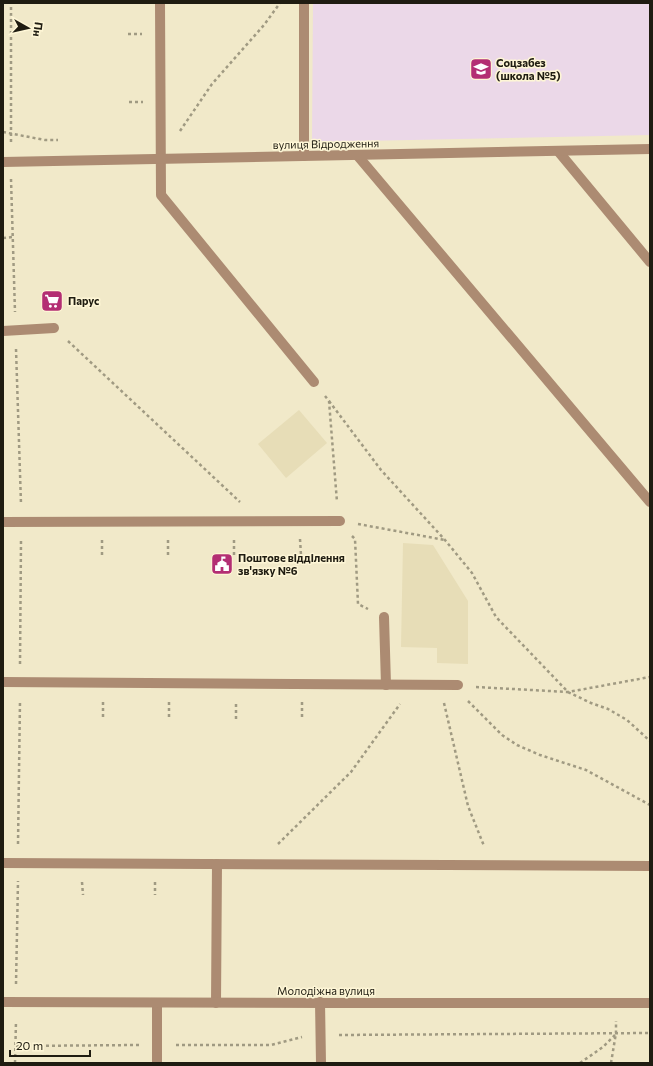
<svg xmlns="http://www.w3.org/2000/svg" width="653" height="1066" font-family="Commissioner,sans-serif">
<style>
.built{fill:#e7ddb7}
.education{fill:#ebd8e8}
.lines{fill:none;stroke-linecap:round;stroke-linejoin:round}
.path{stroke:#a09a82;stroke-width:2.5;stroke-dasharray:3 3;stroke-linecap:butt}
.service{stroke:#ac8b72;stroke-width:10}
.minor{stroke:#ac8b72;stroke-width:10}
.labels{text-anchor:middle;stroke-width:3;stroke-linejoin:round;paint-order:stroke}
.poi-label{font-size:11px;font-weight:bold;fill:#1f1c11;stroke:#fef6d6;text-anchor:start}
.street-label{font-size:11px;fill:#1f1c11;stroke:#fef6d6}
</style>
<rect width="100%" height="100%" fill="#f1e9c9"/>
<!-- built -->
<g class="built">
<polygon points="299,410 327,443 286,478 258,444"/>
<polygon points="403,543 433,545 468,601 468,664 437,663 437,648 401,647"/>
</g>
<!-- education -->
<polygon class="education" points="313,3 650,3 650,135 312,142"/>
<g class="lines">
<!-- path -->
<g class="path">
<polyline points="128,34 142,34"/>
<polyline points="129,102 143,102"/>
<polyline points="180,131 212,84 264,25 280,3"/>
<polyline points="3,132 45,140 58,140"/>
<polyline points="11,142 11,3"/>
<polyline points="11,179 15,312"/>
<polyline points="3,238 13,237"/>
<polyline points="68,341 240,502"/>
<polyline points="16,349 21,504"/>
<polyline points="325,396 329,401 337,502"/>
<polyline points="329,401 381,470 445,540 472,573 496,617 568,692 591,703 608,709 627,720 650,741"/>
<polyline points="358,524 445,540"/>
<polyline points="352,536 355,539 358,604 368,609"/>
<polyline points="300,539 301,555"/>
<polyline points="102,540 102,556"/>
<polyline points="168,540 168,556"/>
<polyline points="234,540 234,555"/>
<polyline points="20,664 21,541"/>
<polyline points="476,687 568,692 650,677"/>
<polyline points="468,701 502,735 517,745 540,755 586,770 650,805"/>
<polyline points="103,702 103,719"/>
<polyline points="169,702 169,719"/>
<polyline points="302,702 302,719"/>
<polyline points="444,703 468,806 484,846"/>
<polyline points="236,719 236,702"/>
<polyline points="18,844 20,701"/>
<polyline points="278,844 351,772 400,704"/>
<polyline points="82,882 83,895"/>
<polyline points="155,882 155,895"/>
<polyline points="16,984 18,881"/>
<polyline points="339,1035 650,1033"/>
<polyline points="176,1045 271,1045 302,1037"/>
<polyline points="16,1046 139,1045"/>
<polyline points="15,1063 16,1021"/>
<polyline points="580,1063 603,1047 616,1034"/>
<polyline points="611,1063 616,1033 616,1021"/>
</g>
<!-- service -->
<g class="service">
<polyline points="160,3 161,195 314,382"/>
<polyline points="304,3 304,156"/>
<polyline points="558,151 650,262"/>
<polyline points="357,155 650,502"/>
<polyline points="3,331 54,328"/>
<polyline points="3,522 340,521"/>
<polyline points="384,617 386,685"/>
<polyline points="3,682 458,685"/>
<polyline points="3,863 650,866"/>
<polyline points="320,1002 321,1063"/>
<polyline points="216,1003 217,864"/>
<polyline points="157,1063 157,1004"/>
</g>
<!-- minor -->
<g class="minor">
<polyline points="3,162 650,149"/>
<path d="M3 1002C219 1004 434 1002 650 1003"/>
</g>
</g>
<!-- icons -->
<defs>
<g id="school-square" transform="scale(1.15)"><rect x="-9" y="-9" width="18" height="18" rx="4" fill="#b32e73" stroke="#fef6d6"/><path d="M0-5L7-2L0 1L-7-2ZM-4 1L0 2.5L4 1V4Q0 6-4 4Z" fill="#fff"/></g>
<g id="supermarket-square" transform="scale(1.15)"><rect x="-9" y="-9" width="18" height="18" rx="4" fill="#b32e73" stroke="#fef6d6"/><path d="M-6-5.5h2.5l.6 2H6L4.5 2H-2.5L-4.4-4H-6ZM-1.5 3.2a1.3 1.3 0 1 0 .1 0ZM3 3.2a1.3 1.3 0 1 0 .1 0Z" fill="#fff"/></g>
<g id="civic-square" transform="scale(1.15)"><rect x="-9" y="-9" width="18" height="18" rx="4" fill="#b32e73" stroke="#fef6d6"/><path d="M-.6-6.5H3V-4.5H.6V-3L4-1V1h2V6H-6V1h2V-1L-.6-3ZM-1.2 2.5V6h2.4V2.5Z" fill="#fff"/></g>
</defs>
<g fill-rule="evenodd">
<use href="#school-square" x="481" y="69"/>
<use href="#supermarket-square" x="52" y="301"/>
<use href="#civic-square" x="222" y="564"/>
</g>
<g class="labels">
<!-- poi labels -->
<g class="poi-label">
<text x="496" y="67">Соцзабез<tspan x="496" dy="13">(школа №5)</tspan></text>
<text x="68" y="305">Парус</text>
<text x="238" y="562">Поштове відділення<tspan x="238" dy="13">зв'язку №6</tspan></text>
</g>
<!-- street labels -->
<g class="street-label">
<text transform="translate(326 144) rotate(-1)" y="4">вулиця Відродження</text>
<text x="326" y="995">Молодіжна вулиця</text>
</g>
</g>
<!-- border -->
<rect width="653" height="1066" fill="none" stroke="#1f1c11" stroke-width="8"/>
<!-- north arrow -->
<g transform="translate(28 28) rotate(98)" stroke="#fef6d6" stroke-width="3" paint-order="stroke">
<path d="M0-3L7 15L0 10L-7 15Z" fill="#1f1c11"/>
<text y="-6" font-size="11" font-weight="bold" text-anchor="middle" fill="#1f1c11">Пн</text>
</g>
<!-- scale -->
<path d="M10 1050v6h80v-6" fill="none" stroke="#1f1c11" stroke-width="2"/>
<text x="16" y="1050" font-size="12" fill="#1f1c11" stroke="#fef6d6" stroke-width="3" paint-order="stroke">20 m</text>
</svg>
